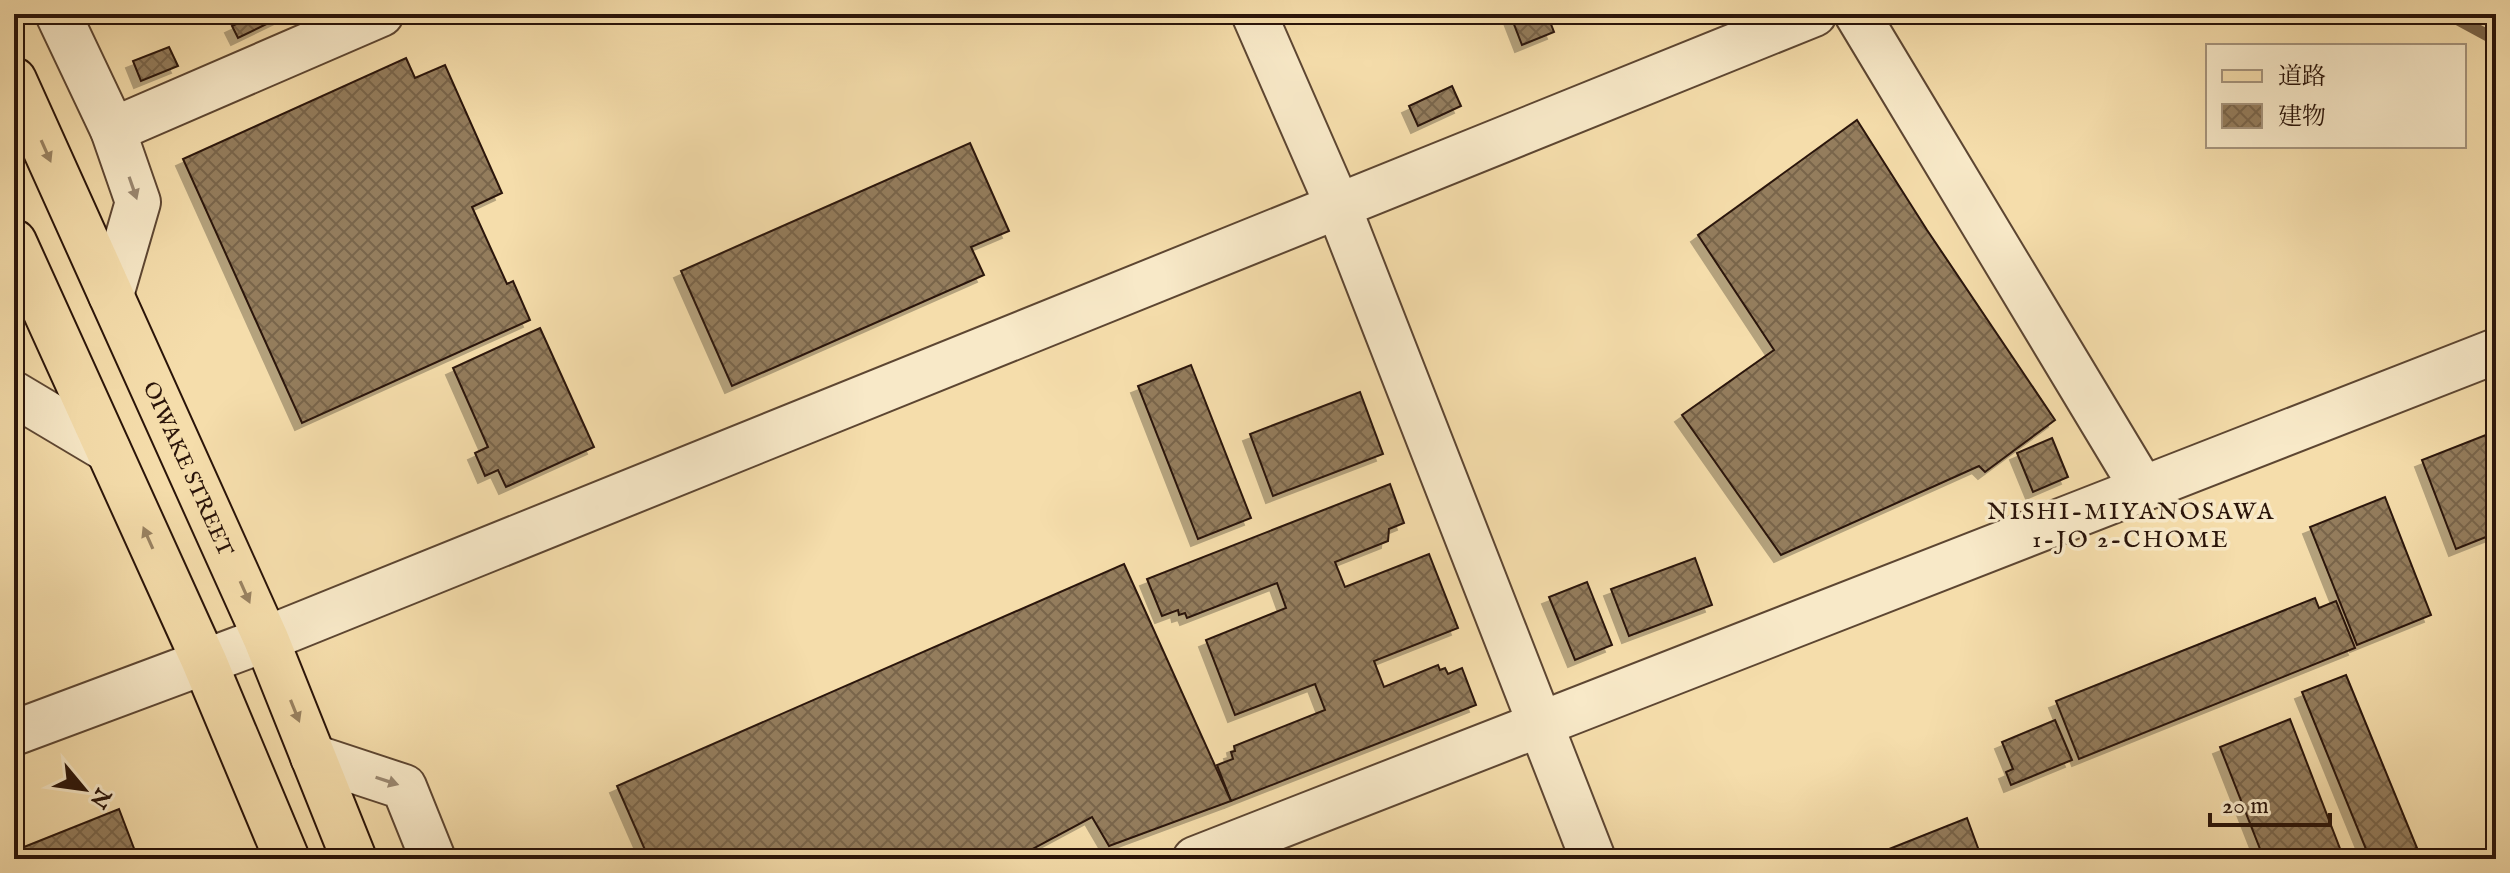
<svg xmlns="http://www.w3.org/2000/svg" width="2510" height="873" font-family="'IM FELL English','Noto Serif JP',serif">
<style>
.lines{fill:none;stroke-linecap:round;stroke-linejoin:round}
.stream{stroke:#7a6449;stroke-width:12}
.building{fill:url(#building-cross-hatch);stroke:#2a1409;stroke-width:2;filter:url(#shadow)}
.minor-casing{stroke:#5d4632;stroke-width:48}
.major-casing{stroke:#2a1409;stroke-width:48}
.minor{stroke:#f8e9c8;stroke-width:44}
.major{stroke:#f5ddab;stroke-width:44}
.oneway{fill:#9a8362}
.oneway2{fill:#9b8972}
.labels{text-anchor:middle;stroke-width:7;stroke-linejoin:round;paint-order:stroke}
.street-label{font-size:22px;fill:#2a1409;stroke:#f8e9c8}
.neighbourhood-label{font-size:24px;letter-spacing:2px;fill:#2a1409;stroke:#f8e9c8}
</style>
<defs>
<pattern id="building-cross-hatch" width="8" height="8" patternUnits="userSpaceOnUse" patternTransform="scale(2)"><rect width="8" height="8" fill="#947d5d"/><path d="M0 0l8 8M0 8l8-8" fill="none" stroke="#79654b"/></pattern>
<filter id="shadow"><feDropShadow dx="-7" dy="7" stdDeviation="0" flood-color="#0004"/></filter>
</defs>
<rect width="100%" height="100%" fill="#f5ddab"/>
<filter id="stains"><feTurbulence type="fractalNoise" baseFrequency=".0025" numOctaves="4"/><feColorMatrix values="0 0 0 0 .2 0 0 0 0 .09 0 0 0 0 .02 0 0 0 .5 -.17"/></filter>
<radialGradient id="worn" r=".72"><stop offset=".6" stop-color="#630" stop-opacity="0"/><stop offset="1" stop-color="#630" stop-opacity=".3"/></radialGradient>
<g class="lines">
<!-- stream -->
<polyline class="stream" points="2448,14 2496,40"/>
</g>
<!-- building -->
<g class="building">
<polygon points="247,14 287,14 238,38 232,26 249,18"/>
<polygon points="1510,14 1547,14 1554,32 1522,45"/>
<polygon points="169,47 178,66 141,81 133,61"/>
<polygon points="406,58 415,78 445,65 502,193 472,207 507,284 513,281 530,320 302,423 183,159"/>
<polygon points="1452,86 1461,106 1418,126 1409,106"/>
<polygon points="1857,120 1927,230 2055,420 1985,472 1979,466 1781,555 1682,415 1774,350 1698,235"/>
<polygon points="970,143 1009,231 971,247 984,275 732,386 681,271"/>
<polygon points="540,328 594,447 506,487 498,470 485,476 475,453 488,447 453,368"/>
<polygon points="1191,365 1251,518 1198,539 1138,386"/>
<polygon points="1360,392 1383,454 1273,496 1250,434"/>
<polygon points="2496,431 2496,533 2456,549 2422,460"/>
<polygon points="2052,438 2068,477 2033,492 2017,453"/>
<polygon points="1390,484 1404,523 1389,529 1388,541 1335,562 1345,587 1429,554 1458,628 1374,661 1384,687 1438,665 1440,670 1445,668 1448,674 1462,668 1476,705 1231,801 1217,765 1233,759 1231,752 1235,751 1234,746 1325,710 1315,684 1235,715 1206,640 1286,608 1277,583 1187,618 1185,613 1179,615 1178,610 1162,616 1147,579"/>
<polygon points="2385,497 2431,615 2357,645 2310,527"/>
<polygon points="1695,558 1712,605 1629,636 1611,589"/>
<polygon points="1124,564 1231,801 1109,846 1092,817 1014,859 649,859 617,786"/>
<polygon points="1587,582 1612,645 1575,660 1549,597"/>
<polygon points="2315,598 2319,608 2336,601 2355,648 2079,759 2056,701"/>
<polygon points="2346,675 2417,848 2389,859 2370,859 2302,692"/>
<polygon points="2290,719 2344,859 2264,859 2220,747"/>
<polygon points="2055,720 2072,760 2011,785 2006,772 2013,769 2002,742"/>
<polygon points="119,809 138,859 14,859 14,851"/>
<polygon points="1967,818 1982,859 1864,859"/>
</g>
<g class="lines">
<!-- minor casing -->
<g class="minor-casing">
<g id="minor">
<polyline points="58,14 113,130 138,202 111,295"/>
<polyline points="1254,14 1338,206 1593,859"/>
<polyline points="1857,14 2143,489"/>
<polyline points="113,130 381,14"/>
<polyline points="14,394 108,450"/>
<polyline points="14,733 266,639 1814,14"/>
<polyline points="313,757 404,787 433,859"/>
<polyline points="1195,859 2496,351"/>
</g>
</g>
<!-- major casing -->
<g class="major-casing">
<g id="major">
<path id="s1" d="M14 80 266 639 354 859"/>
<polyline points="14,242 204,661 287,859"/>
</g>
</g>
<!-- minor -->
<use href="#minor" class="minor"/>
<!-- major -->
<use href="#major" class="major"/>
</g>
<!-- one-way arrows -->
<defs><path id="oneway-solid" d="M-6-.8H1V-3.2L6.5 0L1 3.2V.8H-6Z" transform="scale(2)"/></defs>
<g class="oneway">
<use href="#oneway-solid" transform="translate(46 151) rotate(66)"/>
<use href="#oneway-solid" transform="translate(148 538) rotate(-114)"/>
<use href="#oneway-solid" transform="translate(245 592) rotate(66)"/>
<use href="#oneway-solid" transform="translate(295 711) rotate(68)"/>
</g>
<g class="oneway2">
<use href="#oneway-solid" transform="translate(133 188) rotate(71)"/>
<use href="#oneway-solid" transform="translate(387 781) rotate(18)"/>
</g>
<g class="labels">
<!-- street labels -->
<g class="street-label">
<text dy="8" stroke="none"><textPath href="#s1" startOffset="426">OIWAKE STREET</textPath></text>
</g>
<!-- neighbourhood labels -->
<g class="neighbourhood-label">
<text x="2131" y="519">NISHI-MIYANOSAWA<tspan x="2131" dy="28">1-JO 2-CHOME</tspan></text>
</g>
</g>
<!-- margin -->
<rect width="2510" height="873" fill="none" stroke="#f5ddab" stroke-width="48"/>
<rect x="16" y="16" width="2478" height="841" fill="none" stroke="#2a1409" stroke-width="4"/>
<rect x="24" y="24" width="2462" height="825" fill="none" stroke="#2a1409" stroke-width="2"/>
<!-- legend -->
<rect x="2206" y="44" width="260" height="104" fill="#f8e9c8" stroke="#a6947c" stroke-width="2"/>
<rect x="2222" y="70" width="40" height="12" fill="#f5ddab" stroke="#a6947c" stroke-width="2"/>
<text x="2278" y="84" font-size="24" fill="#2a1409">道路</text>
<rect x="2222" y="104" width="40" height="24" fill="url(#building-cross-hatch)" stroke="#a6947c" stroke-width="2"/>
<text x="2278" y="124" font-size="24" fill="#2a1409">建物</text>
<!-- north arrow -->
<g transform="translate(84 789) rotate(119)" stroke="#f8e9c8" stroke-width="6" paint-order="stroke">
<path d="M0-6L14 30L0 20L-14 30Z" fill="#2a1409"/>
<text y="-12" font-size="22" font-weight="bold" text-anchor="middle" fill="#2a1409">N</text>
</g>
<!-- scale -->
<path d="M2210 813v12h120v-12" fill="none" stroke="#2a1409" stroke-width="4"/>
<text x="2222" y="813" font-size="24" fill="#2a1409" stroke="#f8e9c8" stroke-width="6" paint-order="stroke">20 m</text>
<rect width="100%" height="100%" filter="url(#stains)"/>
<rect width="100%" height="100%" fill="url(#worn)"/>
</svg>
